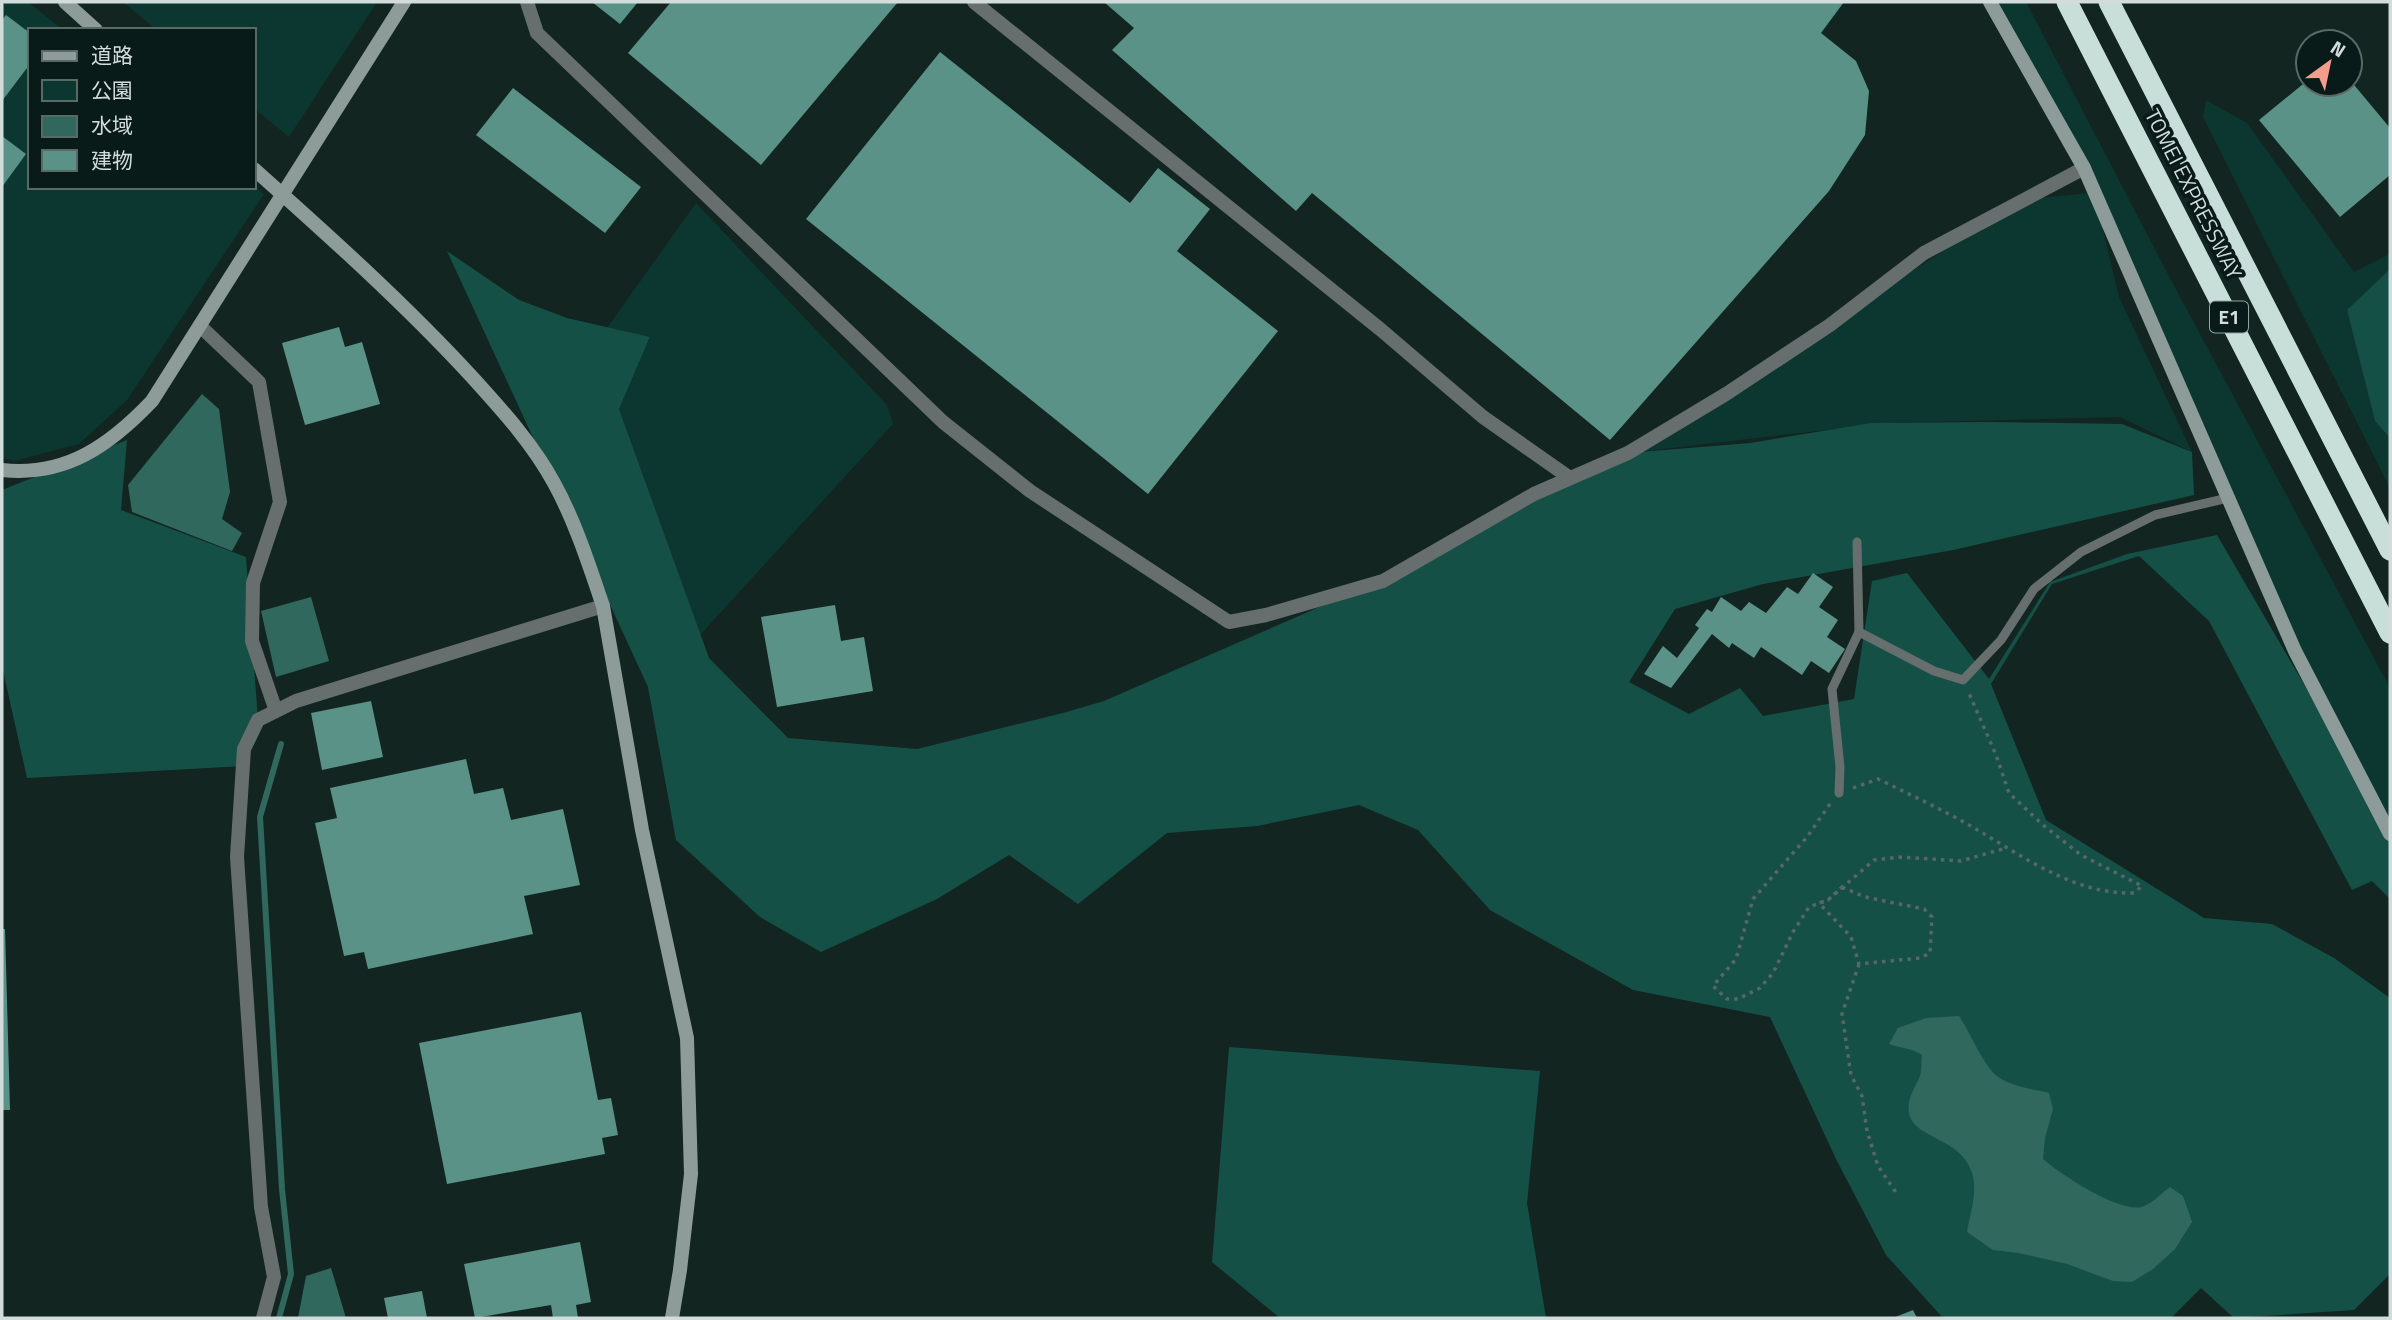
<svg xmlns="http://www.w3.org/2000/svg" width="2392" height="1320" font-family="'Titillium Web','Noto Sans JP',sans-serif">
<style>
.green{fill:#0c3730}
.forest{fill:#155047}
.water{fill:#30685e}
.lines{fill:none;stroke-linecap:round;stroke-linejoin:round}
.stream{stroke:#30685e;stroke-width:6}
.building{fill:#5a9287}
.path{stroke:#576764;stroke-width:3.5;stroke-dasharray:3.5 5;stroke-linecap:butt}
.lane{stroke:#666f6d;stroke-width:9}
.street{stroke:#666f6d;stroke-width:14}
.secondary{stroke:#8d9c98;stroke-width:14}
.highway{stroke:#c8ded9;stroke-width:21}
.labels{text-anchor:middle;stroke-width:7;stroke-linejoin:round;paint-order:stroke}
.shield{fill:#091b18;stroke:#96a3a0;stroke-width:2}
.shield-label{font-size:19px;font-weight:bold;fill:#d2dddb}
.street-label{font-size:21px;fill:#d2dddb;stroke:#091b18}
</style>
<rect width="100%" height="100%" fill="#132521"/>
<!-- green -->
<g class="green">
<polygon points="2,2 28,2 63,30 30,30 30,187 254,186 264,194 127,400 79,444 14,461 2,458"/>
<polygon points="123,2 377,2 289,137 254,108 254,30 157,30"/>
<polygon points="1990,2 2026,2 2171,280 2390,688 2390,834 2312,679 2100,218 2119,297 2192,452 2120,417 1886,423 1628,453 2023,200 2089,193"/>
<polygon points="2206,100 2247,123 2354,272 2390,254 2390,269 2347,310 2375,421 2390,438 2390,488 2203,117"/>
<polygon points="696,203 887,405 893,424 700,635 619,409 650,338 607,328"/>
</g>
<!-- forest -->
<g class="forest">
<polygon points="447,251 519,300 567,318 650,337 619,409 709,658 788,738 917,749 1063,713 1104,701 1409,568 1570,478 1628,453 1750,443 1871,423 1992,422 2122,424 2192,452 2194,495 1953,550 1763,584 1675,609 1629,682 1689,714 1740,688 1763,716 1854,699 1872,581 1907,573 1989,679 2050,582 2127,554 2217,535 2390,832 2390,899 2372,881 2352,890 2209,621 2139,556 2052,584 1991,684 2046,820 2204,918 2272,924 2334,958 2390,998 2390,1274 2354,1310 2234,1318 2201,1288 2171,1318 1943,1318 1886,1255 1836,1159 1770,1017 1633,990 1490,910 1418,830 1359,805 1257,826 1167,833 1078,904 1009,855 937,899 821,952 760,917 676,840 648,687"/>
<polygon points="2390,269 2390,438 2375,421 2347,310"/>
<polygon points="127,440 121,510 246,557 258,720 243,766 27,778 2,666 2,490"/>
<polygon points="1229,1047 1540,1071 1527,1203 1546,1318 1280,1318 1212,1262"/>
</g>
<!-- water -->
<g class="water">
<polygon points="202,394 219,409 230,492 222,519 242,533 232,551 132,512 128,485"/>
<polygon points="311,597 329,661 276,677 261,611"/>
<path d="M1959 1016C1970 1032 1983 1065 1997 1076 2011 1087 2033 1089 2049 1093L2053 1109 2045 1138 2043 1159C2060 1174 2119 1213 2142 1207 2151 1204 2162 1193 2170 1187L2183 1196 2192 1222 2175 1249 2153 1269 2132 1282 2113 1281 2067 1264 2019 1253 1993 1250 1967 1232C1970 1214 1978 1192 1972 1173 1962 1137 1912 1139 1909 1112 1907 1098 1915 1088 1920 1076 1922 1069 1921 1062 1922 1055 1912 1048 1900 1048 1889 1044L1898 1028 1926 1018Z"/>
<polygon points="331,1268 346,1318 298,1318 306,1276"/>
</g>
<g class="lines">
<!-- stream -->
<polyline class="stream" points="279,1318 291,1274 282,1189 260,817 281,744"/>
</g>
<!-- building -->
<g class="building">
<polygon points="592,2 638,2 620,24"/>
<polygon points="671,2 898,2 761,165 628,53"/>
<polygon points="1104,2 1844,2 1821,33 1856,61 1869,91 1865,135 1829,191 1610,440 1312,193 1296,211 1112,50 1134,28"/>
<polygon points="6,15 30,33 30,64 2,101 2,20"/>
<polygon points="940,52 1130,203 1158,168 1210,209 1177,251 1278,331 1148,494 806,219"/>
<polygon points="2308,80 2308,84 2350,84 2350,80 2390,128 2390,175 2340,217 2259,120"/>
<polygon points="513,88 641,187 605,233 476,135"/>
<polygon points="2,136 26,154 2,187"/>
<polygon points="339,327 345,347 362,342 380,404 305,425 282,343"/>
<polygon points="1813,573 1833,587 1819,607 1838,620 1827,637 1845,649 1829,673 1811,661 1802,675 1761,647 1754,658 1732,643 1729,648 1712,634 1671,688 1644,674 1663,646 1677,658 1699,628 1695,625 1707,609 1712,612 1721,597 1741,611 1749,602 1766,613 1787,587 1798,594"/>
<polygon points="835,605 841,641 864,637 873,691 777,707 761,617"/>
<polygon points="371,701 383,757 322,770 311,713"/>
<polygon points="466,759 474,794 503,788 511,820 563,809 580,885 524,896 533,934 368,969 364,952 344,956 315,823 337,818 330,788"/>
<polygon points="2,929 5,929 10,1110 2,1110"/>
<polygon points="581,1012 598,1100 611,1098 618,1135 602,1138 605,1154 447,1184 419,1043"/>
<polygon points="580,1242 591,1302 576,1305 578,1318 553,1318 551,1305 475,1318 464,1264"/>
<polygon points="422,1291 427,1318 388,1318 384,1298"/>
<polygon points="1913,1310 1917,1318 1893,1318"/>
</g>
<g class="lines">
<!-- path -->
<g class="path">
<path d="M1853 788 1878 779C1909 794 1939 808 1969 825 2020 854 2073 895 2134 893L2142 886 2081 855 2043 825 2009 793 1996 755 1968 691"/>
<polyline points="1830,804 1807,837 1753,899 1736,959 1713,986 1727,999 1738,999 1760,988 1773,973 1793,932 1809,907 1828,900 1874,860 1900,857 1961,861 2006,848"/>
<polygon points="1842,887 1865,897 1924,909 1932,917 1930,953 1920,958 1859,964 1851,937 1819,903 1828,900"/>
<polyline points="1859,964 1842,1014 1851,1075 1862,1096 1867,1131 1878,1166 1897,1194"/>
</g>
<!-- lane -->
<g class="lane">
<polyline points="1857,542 1859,632 1934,671 1963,680 2001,640 2034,589 2081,552 2155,515 2228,498"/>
<polyline points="1839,793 1840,767 1832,689 1859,632"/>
</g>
<!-- street -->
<g class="street">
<polyline points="527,2 537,33 943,422 1030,491 1229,622 1266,615 1383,581 1534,494 1628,453 1726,394 1830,325 1924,253 2084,168"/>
<polyline points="974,2 1380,329 1483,417 1570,478"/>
<polyline points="200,326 259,382 280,502 253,583 252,641 276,711"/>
<polyline points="263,1318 274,1277 261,1207 237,857 244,749 258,720 296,701 603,606"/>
</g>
<!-- secondary -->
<g class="secondary">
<polyline points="65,2 96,30"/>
<polyline points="1990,2 2084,168 2295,651 2390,834"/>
<path d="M254 169C329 236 405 304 473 378 502 410 533 444 554 483 575 521 589 565 603 606L642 830 687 1038 691 1174 680 1270 672 1318"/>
<path d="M2 470C66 477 110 445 152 401L404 2"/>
</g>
<!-- highway -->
<g class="highway">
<polyline points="2067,2 2390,633"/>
<polyline points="2109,2 2390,550"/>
</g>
</g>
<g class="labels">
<!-- shield labels -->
<rect class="shield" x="2210" y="301.5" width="38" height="31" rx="5"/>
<g class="shield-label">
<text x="2229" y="324">E1</text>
</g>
<!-- street labels -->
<g class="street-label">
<text transform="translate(2193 194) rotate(63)" y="7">TOMEI EXPRESSWAY</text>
</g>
</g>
<!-- border -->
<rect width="2392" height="1320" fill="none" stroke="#d2dddb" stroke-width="7"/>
<!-- legend -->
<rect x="28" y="28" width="228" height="161" fill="#091b18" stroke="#596966" stroke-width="2"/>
<rect x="42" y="51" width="35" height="10" fill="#8d9c98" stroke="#596966" stroke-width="2"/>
<text x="91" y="63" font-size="21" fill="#d2dddb">道路</text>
<rect x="42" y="80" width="35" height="21" fill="#0c3730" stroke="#596966" stroke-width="2"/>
<text x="91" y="98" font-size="21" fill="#d2dddb">公園</text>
<rect x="42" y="116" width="35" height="21" fill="#30685e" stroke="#596966" stroke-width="2"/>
<text x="91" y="133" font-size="21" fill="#d2dddb">水域</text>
<rect x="42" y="150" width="35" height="21" fill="#5a9287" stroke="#596966" stroke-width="2"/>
<text x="91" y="168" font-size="21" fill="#d2dddb">建物</text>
<!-- north arrow -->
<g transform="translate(2329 63) rotate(33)"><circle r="33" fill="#091b18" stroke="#596966" stroke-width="2"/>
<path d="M0-5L12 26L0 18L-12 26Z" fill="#f59d8d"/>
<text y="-10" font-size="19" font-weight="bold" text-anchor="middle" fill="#d2dddb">N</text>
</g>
</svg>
